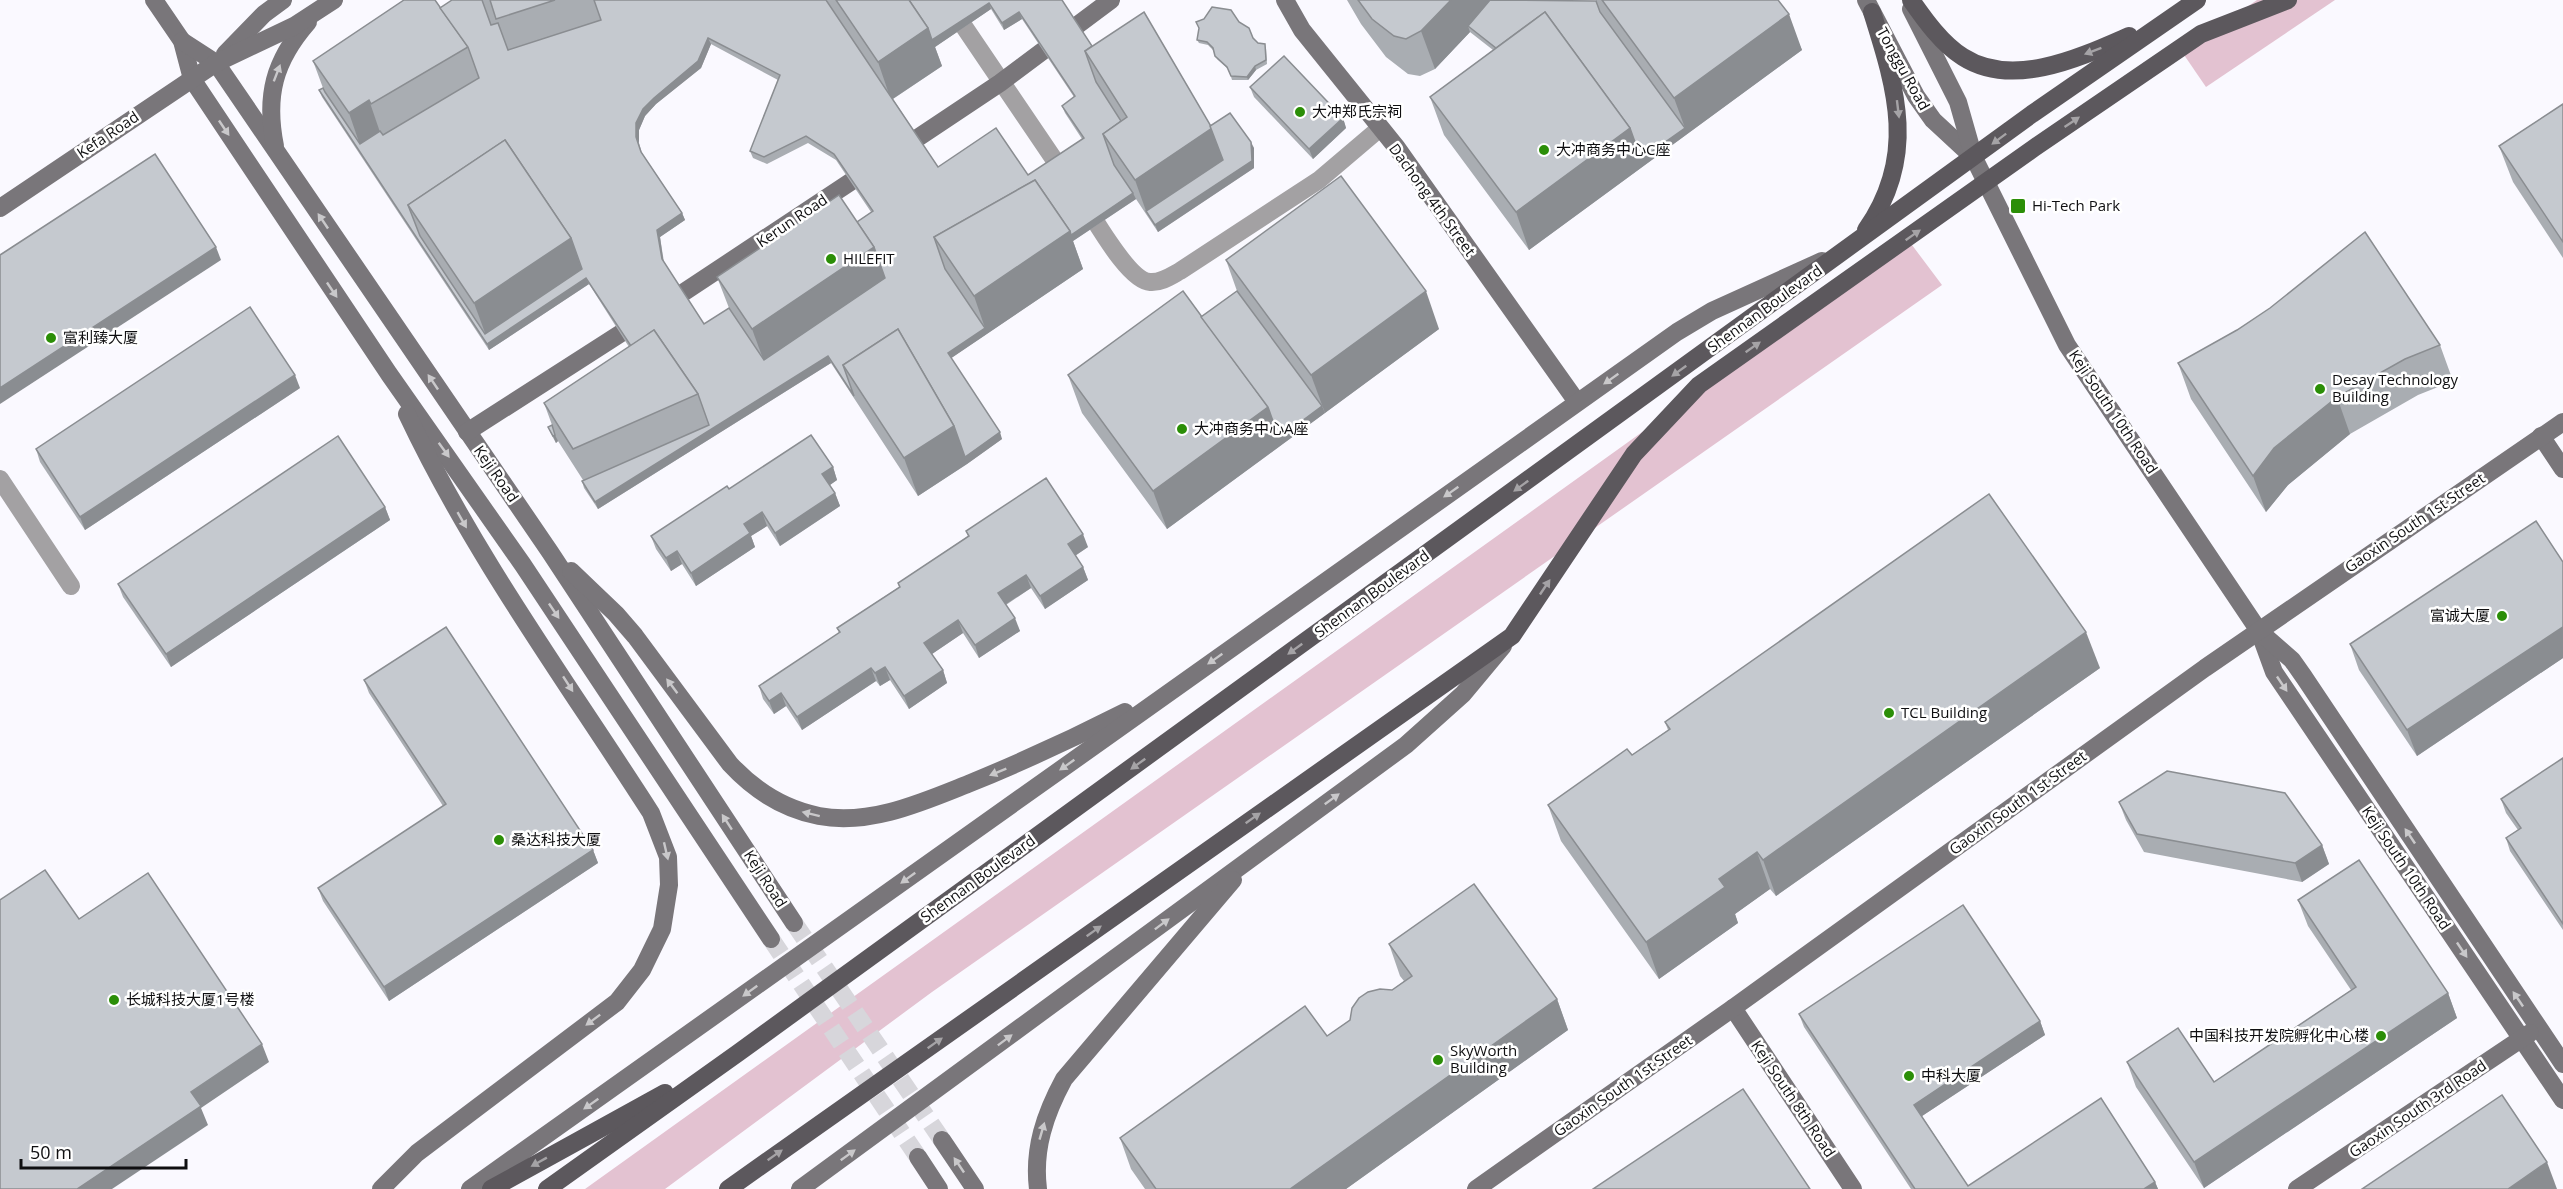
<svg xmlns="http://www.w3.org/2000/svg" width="2563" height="1189" font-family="'Open Sans','Noto Sans SC',sans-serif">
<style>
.green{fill:#e3c2d1}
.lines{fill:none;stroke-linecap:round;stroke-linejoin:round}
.secondary-tunnel{stroke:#d7d6db;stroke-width:18;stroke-dasharray:18 9;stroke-linecap:butt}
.street{stroke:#a3a1a3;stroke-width:18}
.secondary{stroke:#79767a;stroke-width:18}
.primary{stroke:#5c585d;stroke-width:18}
.wall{fill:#a9adb2;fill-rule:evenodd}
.shaded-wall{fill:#8a8d91}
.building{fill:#c5c9cf;stroke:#8a8d91;stroke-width:1.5;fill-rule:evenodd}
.oneway{fill:#a5a3a6}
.oneway2{fill:#c9c8ca}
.poi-dot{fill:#2b8e07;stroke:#fff;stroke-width:2}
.labels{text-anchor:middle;stroke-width:5;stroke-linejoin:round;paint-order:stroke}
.street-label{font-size:15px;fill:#0f0f11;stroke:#fff}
.poi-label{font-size:15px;fill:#0f0f11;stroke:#fff;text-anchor:start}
</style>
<rect width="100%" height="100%" fill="#faf9ff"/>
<!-- green -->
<g class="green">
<polygon points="2257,0 2335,0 2206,87 2182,52"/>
<polygon points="1909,241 1942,285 932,992 665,1189 585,1189"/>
</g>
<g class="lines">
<!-- secondary-tunnel -->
<g class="secondary-tunnel">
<polyline points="794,923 942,1140"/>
<polyline points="771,939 918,1157"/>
</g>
<!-- street -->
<g class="street">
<polyline points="946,0 1066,177"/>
<path d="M1085 205C1097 223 1129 281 1150 282 1161 283 1171 276 1180 271L1319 180 1379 129"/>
<polyline points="0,479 71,586"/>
</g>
<!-- secondary -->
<g class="secondary">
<polyline points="154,0 182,41 192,79 389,374 523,565 771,939"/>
<polyline points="1285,0 1302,30 1397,148 1577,402"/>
<polyline points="1866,0 1916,96 1933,120 1974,158"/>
<polyline points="1911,9 1958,102 1974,158 2067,345 2259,631 2274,672 2563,1100"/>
<polyline points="182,41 216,63 550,552 794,923"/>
<polyline points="225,54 264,14 283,0"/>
<path d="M275 146C265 96 274 61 308 22"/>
<polyline points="898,151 1000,83 1111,0"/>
<polyline points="0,208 216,63 294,26 334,0"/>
<polyline points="663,306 870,169"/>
<polyline points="467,432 640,321"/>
<polyline points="2541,436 2563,469"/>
<path d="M571 571 616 614 635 636 730 764C755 791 783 809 819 816 869 826 923 802 968 784 1022 762 1074 738 1125 712"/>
<polyline points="2260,632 2292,660 2304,677 2563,1064"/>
<polyline points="1733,1008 1853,1189"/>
<polyline points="942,1140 975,1189"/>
<polyline points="918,1157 939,1189"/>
<path d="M381 1189 417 1153 617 1002 642 970 662 929 669 885 668 857 651 813C567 682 473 554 407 414"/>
<polyline points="470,1189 1677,332 1712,311 1822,261"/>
<polyline points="800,1189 1406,745 1463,694 1503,646"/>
<path d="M1038 1189C1033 1149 1045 1114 1064 1079L1233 880"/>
<polyline points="1476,1189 1733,1008 2205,668 2563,422"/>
<polyline points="2297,1189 2530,1033"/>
</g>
<!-- primary -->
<g class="primary">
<path d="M1911 0C1925 20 1942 44 1963 57 2013 89 2081 57 2129 36"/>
<path d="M1866 230C1917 157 1897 91 1872 12"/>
<polyline points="491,1189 665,1093"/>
<polyline points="547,1189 738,1053 2032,114 2197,0"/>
<polyline points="728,1189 1512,636 1634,454 1699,385 2034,148 2201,34 2288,0"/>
</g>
</g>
<!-- wall -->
<g class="wall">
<path d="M452 0H1062L1092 46 1210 126 1254 148V168L1158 232 1136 199 1073 241 1083 269 951 358 1002 439 967 464 918 496 831 363 598 509 584 488 582 481 583 480 558 441 556 443 551 434 548 427 552 425 544 403 629 347 589 284 489 350 322 97 319 90 323 88 313 61 440 8ZM991 9 1004 30 1022 19 1074 97 1062 106 1065 113 1082 139 1028 175 938 167 893 99 942 66 935 47ZM711 44 778 80 750 151 753 158 767 164 808 143 836 160 871 212 857 222 717 277 729 308 704 324 664 262 660 237 685 220 682 213 642 153 639 143V130L645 116 656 104 701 68Z"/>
<polygon points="1347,0 1559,0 1563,1 1596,1 1596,0 1778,0 1802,50 1529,250 1444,135 1430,97 1493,50 1470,32 1435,69 1420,76 1408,74 1386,57 1361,24"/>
<polygon points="1239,22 1258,43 1266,48 1267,64 1256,70 1248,80 1232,80 1229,70 1217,59 1214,51 1208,45 1199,43 1197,40"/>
<polygon points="1250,87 1343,118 1346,128 1313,159 1254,97"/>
<polygon points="2563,104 2563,258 2513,182 2499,146"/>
<polygon points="1226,260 1439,329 1167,529 1082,413 1068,375 1201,317 1237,291"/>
<polygon points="2440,345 2453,381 2418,395 2350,434 2288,485 2266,512 2191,399 2178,363"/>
<polygon points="300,388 85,530 40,462 36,449"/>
<polygon points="833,467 837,480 830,485 835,493 840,506 780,546 767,526 751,536 755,547 696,586 682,564 671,571 656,549 651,536 729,489"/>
<polygon points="385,507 390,520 171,667 123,597 118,584"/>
<polygon points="966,531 1088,547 1075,556 1083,567 1088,580 1045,609 1031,588 1006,605 1020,631 979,658 963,633 932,654 943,670 947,683 909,709 890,680 880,686 876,681 802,730 786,706 774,714 763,699 759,686 839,633 837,628 899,587 898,583 968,536"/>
<polygon points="2563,562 2563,658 2417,756 2359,670 2350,644"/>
<polygon points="2100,668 1776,896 1770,889 1735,914 1738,923 1659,979 1561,841 1548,805 1632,755 1668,730 1665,722"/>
<polygon points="364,680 593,850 598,863 389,1001 323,901 318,888 443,806 369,693"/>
<polygon points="2563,758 2563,930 2510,851 2506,838 2518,830 2506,813 2501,799"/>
<polygon points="2119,802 2322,845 2329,864 2302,882 2144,852 2126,820"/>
<polygon points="2298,900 2448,993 2457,1018 2204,1188 2136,1087 2127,1062 2214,1082 2351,990 2308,926"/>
<polygon points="1389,944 1557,999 1568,1030 1346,1189 1145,1189 1131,1169 1120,1138 1327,1036 1392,990 1404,981 1400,976"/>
<polygon points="1799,1014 2040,1021 2045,1035 1922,1116 1968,1186 2155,1182 2158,1189 1911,1189 1804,1027"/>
</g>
<!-- shaded-wall -->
<g class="shaded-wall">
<polygon points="1451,0 1498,0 1468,26 1470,32 1435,69 1421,31"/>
<polygon points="989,3 991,9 935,47 942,66 891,100 878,62 928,28"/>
<polygon points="1019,12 1022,19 1004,30 1002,23"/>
<polygon points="1789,14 1802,50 1529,250 1516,212 1630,128 1685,128 1674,98"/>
<polygon points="708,38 711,44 701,68 656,104 645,116 639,130 639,143 636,137 636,123 643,109"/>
<polygon points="1255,66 1256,70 1248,80 1247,77"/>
<polygon points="369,100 382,138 362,151 349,113"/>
<polygon points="1343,118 1346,128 1313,159 1309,149"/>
<polygon points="1212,128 1226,166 1146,211 1135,180"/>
<polygon points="1251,142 1254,148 1254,168 1158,232 1155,225"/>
<polygon points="1133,193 1136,199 1073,241 1083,269 950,359 948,353 985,328 974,296 1070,231"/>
<polygon points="682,213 685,220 660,237 664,266 662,259 657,230"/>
<polygon points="571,238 584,276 488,341 474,303"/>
<polygon points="216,247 221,260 0,404 0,388"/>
<polygon points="874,247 888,285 766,367 752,329"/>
<polygon points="586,278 589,284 489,350 487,344"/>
<polygon points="1426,291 1439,329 1325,413 1311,375"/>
<polygon points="828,356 831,363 598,509 595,502"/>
<polygon points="295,375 300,388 85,530 80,517"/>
<polygon points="2337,397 2350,434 2288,485 2266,512 2253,476 2274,448"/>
<polygon points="1322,406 1325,413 1167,529 1153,491 1268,407"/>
<polygon points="954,426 1000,432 1002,439 967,464 918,496 904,458"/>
<polygon points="555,435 558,441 556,443 553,436"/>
<polygon points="833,467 837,480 827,487 822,474"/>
<polygon points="835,493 840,506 780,546 775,533"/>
<polygon points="385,507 390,520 171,667 166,654"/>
<polygon points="762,512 767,526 751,536 755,547 696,586 691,573 744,524"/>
<polygon points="1083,534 1088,547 1073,557 1068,544"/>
<polygon points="677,551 682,564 671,571 666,558"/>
<polygon points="1083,567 1088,580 1045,609 1040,596"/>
<polygon points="1026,575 1031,588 1003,606 998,593"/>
<polygon points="1015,618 1020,631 979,658 975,645"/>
<polygon points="958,620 963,633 929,656 924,643"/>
<polygon points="2563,627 2563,658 2417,756 2407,730"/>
<polygon points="2086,632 2100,668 1776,896 1763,860"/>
<polygon points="885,667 890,680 880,686 875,673"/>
<polygon points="871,668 876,681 802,730 797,717"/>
<polygon points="943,670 947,683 909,709 904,696"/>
<polygon points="781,693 786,706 774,714 769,701"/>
<polygon points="2322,845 2329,864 2302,882 2295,863"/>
<polygon points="593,850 598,863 389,1001 384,987"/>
<polygon points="1757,852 1770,889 1735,914 1738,923 1659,979 1646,942 1719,879"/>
<polygon points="2448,993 2457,1018 2204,1188 2194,1162"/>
<polygon points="1557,999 1568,1030 1346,1189 1290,1189"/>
<polygon points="2040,1021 2045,1035 1919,1118 1914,1105"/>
<polygon points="262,1044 269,1062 201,1108 208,1125 112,1189 77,1189 191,1092"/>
<polygon points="2547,1162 2557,1189 2508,1189"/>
<polygon points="2155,1182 2158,1189 2144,1189"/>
</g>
<!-- building -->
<g class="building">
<polygon points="404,0 435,0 468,47 371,104 369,100 349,113 313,61"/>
<path d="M452 0H482L491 25 498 23 508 50 601 20 594 0H826L938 167 996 128 1028 175 1084 138 1062 106 1075 96 1019 12 1002 23 989 3 932 40 928 28 909 0H1062L1092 46 1085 51 1096 82 1121 121 1103 134 1114 165 1133 193 1071 235 1070 231 1035 180 934 237 945 269 985 328 948 353 1000 432 965 457 954 426 898 329 843 365 854 396 828 356 595 502 582 481 709 425 698 394 654 330 631 346 586 278 487 344 319 90 323 88 325 92 360 144 380 131 383 135 479 78 468 47 440 8ZM708 38 780 75 750 151 764 157 806 136 834 154 873 211 857 222 874 247 885 278 764 360 729 308 704 324 662 259 657 230 682 213 641 152 636 137V123L643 109 654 98 698 61ZM505 140 571 238 582 269 485 334 420 236 408 205Z"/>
<polygon points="490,0 555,0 496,19"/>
<polygon points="836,0 909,0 928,28 878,62"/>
<polygon points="1358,0 1451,0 1421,31 1406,39 1394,36 1372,19"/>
<polygon points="1490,0 1596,1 1600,12 1685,128 1641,159 1630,128 1545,12 1496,48 1468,26"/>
<polygon points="1602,0 1778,0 1789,14 1674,98"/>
<polygon points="1212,7 1231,10 1239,22 1249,28 1253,38 1258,43 1265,44 1266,60 1255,66 1247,77 1231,76 1227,67 1215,56 1213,48 1207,42 1197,40 1199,28 1196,22 1204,19"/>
<polygon points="1144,12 1212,128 1135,180 1103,134 1127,117 1085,51"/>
<polygon points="1545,12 1630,128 1516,212 1430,97"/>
<polygon points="1284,56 1343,118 1309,149 1250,87"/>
<polygon points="2563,104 2563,242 2499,146"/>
<polygon points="1230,113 1251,142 1252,161 1155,225 1146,211 1223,160 1210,126"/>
<polygon points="505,140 571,238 474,303 408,205"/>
<polygon points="155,154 216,247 0,388 0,255"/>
<polygon points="1341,176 1426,291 1311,375 1226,260"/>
<polygon points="1035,180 1070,231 974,296 934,237"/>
<polygon points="839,195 874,247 752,329 717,277"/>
<polygon points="2365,232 2440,345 2405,359 2337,397 2274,448 2253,476 2178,363 2237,330 2270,308"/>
<polygon points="1183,291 1268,407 1153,491 1068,375"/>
<polygon points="1237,291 1322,406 1279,438 1268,407 1201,317"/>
<polygon points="250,307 295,375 80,517 36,449"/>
<polygon points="898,329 954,426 904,458 843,365"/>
<polygon points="654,330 698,394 573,449 544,403"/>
<polygon points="552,425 555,435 553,436 548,427"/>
<polygon points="811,435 833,467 822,474 835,493 775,533 762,512 744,524 750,533 691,573 677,551 666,558 651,536 727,486 729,489"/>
<polygon points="338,436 385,507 166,654 118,584"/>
<polygon points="1046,478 1083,534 1068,544 1083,567 1040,596 1026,575 998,593 1015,618 975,645 958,620 924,643 943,670 904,696 885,667 875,673 871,668 797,717 781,693 769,701 759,686 840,632 837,628 900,587 898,583 969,536 966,531"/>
<polygon points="1989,494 2086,632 1763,860 1757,852 1719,879 1725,887 1646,942 1548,805 1627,749 1632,755 1670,729 1665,722"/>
<polygon points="2536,521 2563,562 2563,627 2407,730 2350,644"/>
<polygon points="446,627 593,850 384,987 318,888 446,804 364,680"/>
<polygon points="2563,758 2563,924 2506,838 2521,828 2501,799"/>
<polygon points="2167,771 2285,793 2322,845 2295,863 2137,834 2119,802"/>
<polygon points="2359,860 2448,993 2194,1162 2127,1062 2178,1028 2214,1082 2356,987 2298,900"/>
<polygon points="45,870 79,919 148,873 262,1044 191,1092 201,1106 77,1189 0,1189 0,900"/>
<polygon points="1474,884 1557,999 1290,1189 1156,1189 1120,1138 1305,1006 1327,1036 1350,1020 1352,1008 1359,998 1368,992 1380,989 1392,990 1412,976 1389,944"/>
<polygon points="1963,905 2040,1021 1914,1105 1968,1186 2101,1098 2155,1182 2144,1189 1915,1189 1799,1014"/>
<polygon points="1743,1089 1810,1189 1593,1189"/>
<polygon points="2502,1095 2547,1162 2508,1189 2362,1189"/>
</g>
<!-- one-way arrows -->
<defs><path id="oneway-solid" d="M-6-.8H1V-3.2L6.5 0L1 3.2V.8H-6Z" transform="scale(1.5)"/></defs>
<g class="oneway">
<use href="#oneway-solid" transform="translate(2093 51) rotate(159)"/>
<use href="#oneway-solid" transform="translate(1898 109) rotate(83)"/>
<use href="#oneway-solid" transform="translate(2072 122) rotate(-34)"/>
<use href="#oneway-solid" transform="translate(1999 139) rotate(143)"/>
<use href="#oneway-solid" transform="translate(1913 235) rotate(-35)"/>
<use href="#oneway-solid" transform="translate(1753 347) rotate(-35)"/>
<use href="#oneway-solid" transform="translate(1679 371) rotate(144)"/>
<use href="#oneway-solid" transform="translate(1521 486) rotate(144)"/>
<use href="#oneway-solid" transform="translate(1545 587) rotate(-56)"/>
<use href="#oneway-solid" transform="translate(1295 649) rotate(144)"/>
<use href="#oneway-solid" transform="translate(1138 764) rotate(144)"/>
<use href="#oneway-solid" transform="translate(1253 818) rotate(-35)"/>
<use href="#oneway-solid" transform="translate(1094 931) rotate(-35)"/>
<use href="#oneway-solid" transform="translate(935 1043) rotate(-35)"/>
<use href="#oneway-solid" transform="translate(775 1155) rotate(-35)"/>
<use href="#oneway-solid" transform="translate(539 1162) rotate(151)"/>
</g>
<g class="oneway2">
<use href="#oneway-solid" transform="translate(277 73) rotate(-69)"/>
<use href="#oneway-solid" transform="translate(224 128) rotate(56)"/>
<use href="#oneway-solid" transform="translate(323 221) rotate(-124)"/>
<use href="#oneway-solid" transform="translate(332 290) rotate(56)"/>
<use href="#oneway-solid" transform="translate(1611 379) rotate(145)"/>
<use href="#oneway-solid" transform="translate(433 382) rotate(-124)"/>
<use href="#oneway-solid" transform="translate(444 450) rotate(54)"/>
<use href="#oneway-solid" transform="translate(1451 492) rotate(145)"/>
<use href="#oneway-solid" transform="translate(462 520) rotate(60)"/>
<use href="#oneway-solid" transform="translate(554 611) rotate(56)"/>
<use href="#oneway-solid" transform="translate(1215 659) rotate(145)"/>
<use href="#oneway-solid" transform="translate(568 684) rotate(57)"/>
<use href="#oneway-solid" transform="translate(2282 684) rotate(56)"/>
<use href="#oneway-solid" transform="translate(672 686) rotate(-127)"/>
<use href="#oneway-solid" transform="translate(1067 765) rotate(145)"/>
<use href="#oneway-solid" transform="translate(998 772) rotate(158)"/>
<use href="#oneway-solid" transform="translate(1332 799) rotate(-36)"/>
<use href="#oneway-solid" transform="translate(811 814) rotate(-166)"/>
<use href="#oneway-solid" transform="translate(727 822) rotate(-123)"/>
<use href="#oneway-solid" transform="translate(2410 836) rotate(-124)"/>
<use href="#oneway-solid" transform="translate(666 851) rotate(77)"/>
<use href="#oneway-solid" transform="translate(908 878) rotate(144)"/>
<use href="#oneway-solid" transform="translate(1162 924) rotate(-37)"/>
<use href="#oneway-solid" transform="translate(2462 950) rotate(56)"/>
<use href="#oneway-solid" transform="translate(750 991) rotate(144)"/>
<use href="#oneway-solid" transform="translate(2518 999) rotate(-124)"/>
<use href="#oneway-solid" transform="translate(593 1020) rotate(143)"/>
<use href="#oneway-solid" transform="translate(1005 1040) rotate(-37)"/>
<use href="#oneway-solid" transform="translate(591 1104) rotate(145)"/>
<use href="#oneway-solid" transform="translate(1042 1131) rotate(-74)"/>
<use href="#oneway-solid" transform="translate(848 1155) rotate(-36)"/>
<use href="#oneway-solid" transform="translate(959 1165) rotate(-124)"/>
</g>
<!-- markers -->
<g class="poi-dot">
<circle cx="1300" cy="112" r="6"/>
<circle cx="1544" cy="150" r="6"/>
<rect x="2010" y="198" width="16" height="16" rx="3"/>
<circle cx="831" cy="259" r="6"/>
<circle cx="51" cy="338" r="6"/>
<circle cx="2320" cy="389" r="6"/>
<circle cx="1182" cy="429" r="6"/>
<circle cx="2502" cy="616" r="6"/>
<circle cx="1889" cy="713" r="6"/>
<circle cx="499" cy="840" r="6"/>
<circle cx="114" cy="1000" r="6"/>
<circle cx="2381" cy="1036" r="6"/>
<circle cx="1438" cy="1060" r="6"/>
<circle cx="1909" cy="1076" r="6"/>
</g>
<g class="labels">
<!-- street labels -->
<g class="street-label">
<text transform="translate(1903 69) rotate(61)" y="5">Tonggu Road</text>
<text transform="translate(108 135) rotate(-34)" y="5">Kefa Road</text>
<text transform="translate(1432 200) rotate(54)" y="5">Dachong 4th Street</text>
<text transform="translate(792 221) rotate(-34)" y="5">Kerun Road</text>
<text transform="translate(1765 309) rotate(-36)" y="5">Shennan Boulevard</text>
<text transform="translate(2113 412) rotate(56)" y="5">Keji South 10th Road</text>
<text transform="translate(496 474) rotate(55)" y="5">Keji Road</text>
<text transform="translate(2415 523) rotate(-34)" y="5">Gaoxin South 1st Street</text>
<text transform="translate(1372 594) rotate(-36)" y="5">Shennan Boulevard</text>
<text transform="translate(2018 803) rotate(-36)" y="5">Gaoxin South 1st Street</text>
<text transform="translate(2406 868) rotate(56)" y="5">Keji South 10th Road</text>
<text transform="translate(765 879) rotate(57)" y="5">Keji Road</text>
<text transform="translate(978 879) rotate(-36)" y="5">Shennan Boulevard</text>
<text transform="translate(1623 1086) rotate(-35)" y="5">Gaoxin South 1st Street</text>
<text transform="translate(1793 1099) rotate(56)" y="5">Keji South 8th Road</text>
<text transform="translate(2418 1109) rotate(-34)" y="5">Gaoxin South 3rd Road</text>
</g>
<!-- poi labels -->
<g class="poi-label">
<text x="1312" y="117">大冲郑氏宗祠</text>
<text x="1556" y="155">大冲商务中心C座</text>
<text x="2032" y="211">Hi-Tech Park</text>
<text x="843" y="264">HILEFIT</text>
<text x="63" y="343">富利臻大厦</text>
<text x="2332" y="385">Desay Technology<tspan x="2332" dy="17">Building</tspan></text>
<text x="1194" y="434">大冲商务中心A座</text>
<text x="2490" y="621" text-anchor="end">富诚大厦</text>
<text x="1901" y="718">TCL Building</text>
<text x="511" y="845">桑达科技大厦</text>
<text x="126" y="1005">长城科技大厦1号楼</text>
<text x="2369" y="1041" text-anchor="end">中国科技开发院孵化中心楼</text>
<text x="1450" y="1056">SkyWorth<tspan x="1450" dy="17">Building</tspan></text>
<text x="1921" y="1081">中科大厦</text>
</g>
</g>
<!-- scale -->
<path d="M21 1159v9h165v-9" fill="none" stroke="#0f0f11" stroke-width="3"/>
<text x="30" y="1159" font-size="18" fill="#0f0f11" stroke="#ffffff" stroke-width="4.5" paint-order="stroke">50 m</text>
</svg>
